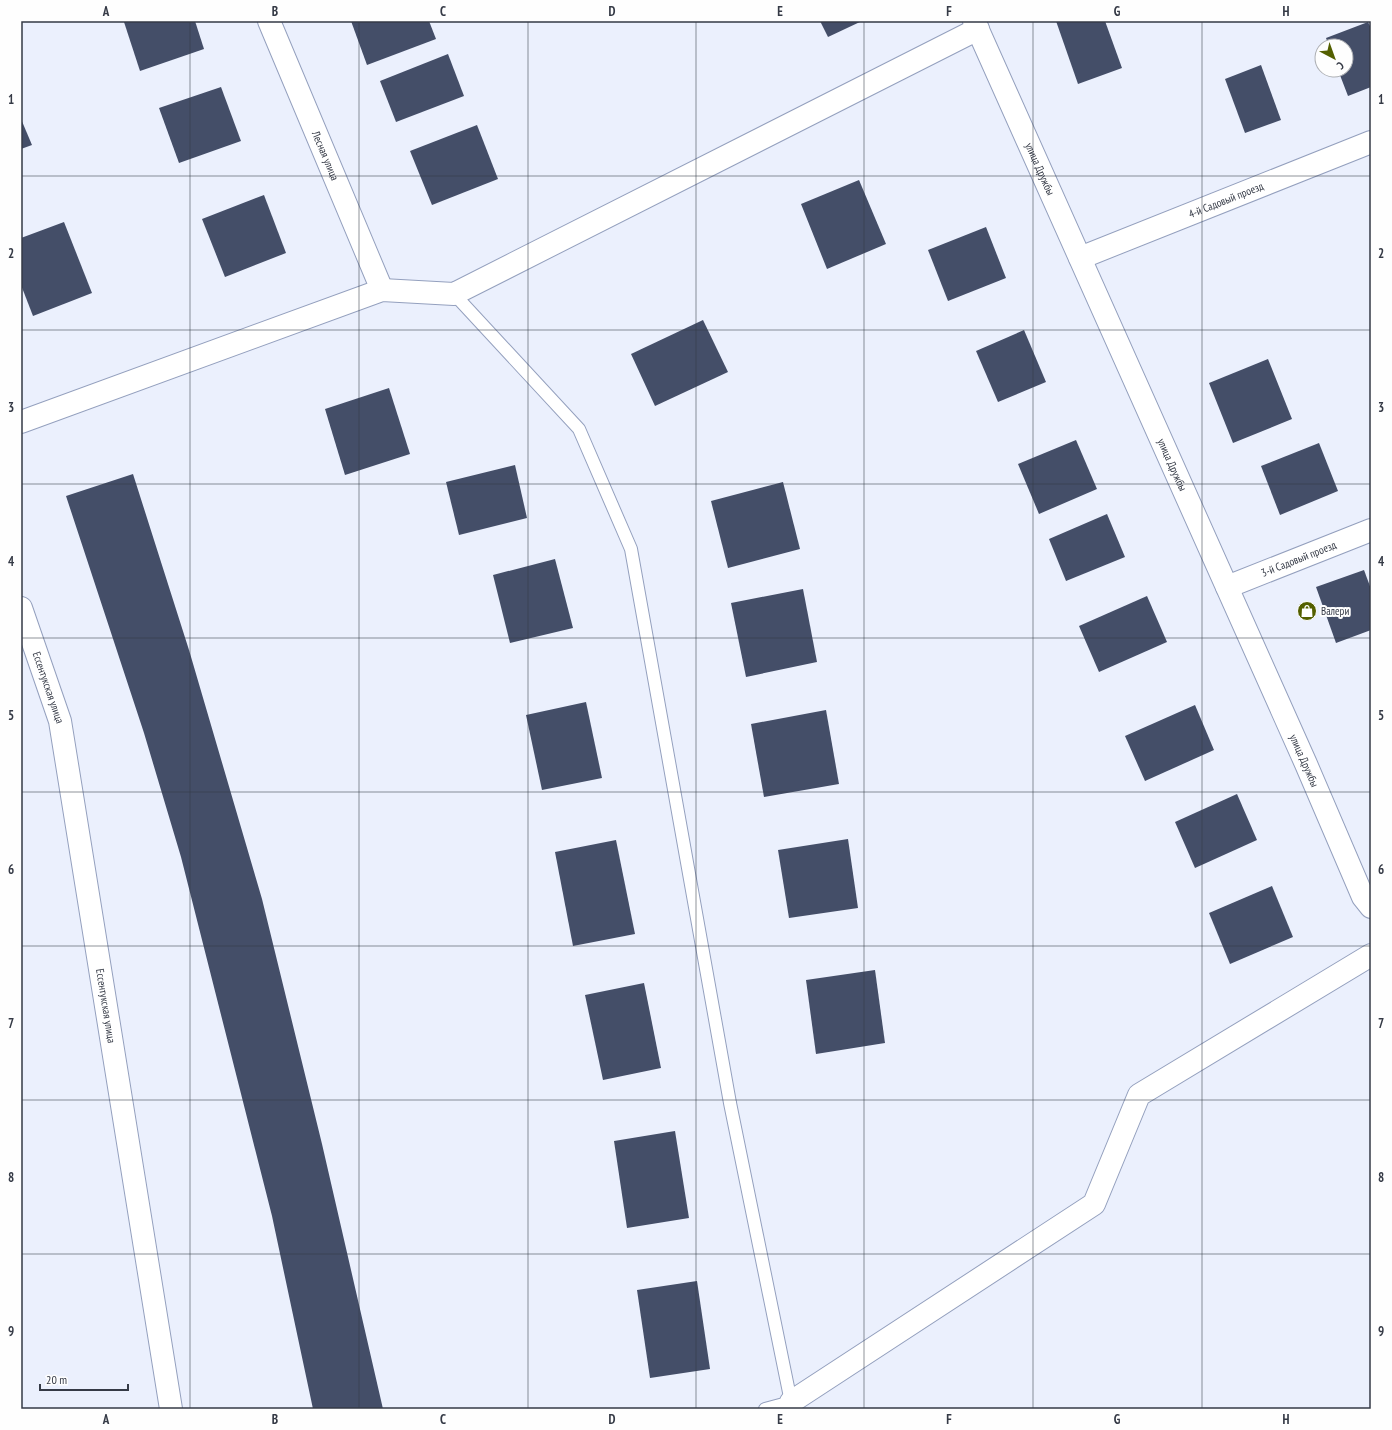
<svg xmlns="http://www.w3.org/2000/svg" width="1392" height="1430" font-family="'PT Sans Narrow',sans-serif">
	<rect width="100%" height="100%" fill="#ebf0fd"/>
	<!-- building -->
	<g fill="#444e68">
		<path d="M127,21H195L204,49L140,71L124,22Z"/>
		<path d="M351,21H429L436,39L367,65Z"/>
		<path d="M820,21H862L828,37Z"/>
		<path d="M1056,21H1105L1122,68L1078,84Z"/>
		<path d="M1368,22L1371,28V87L1348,96L1338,70H1346V46H1329L1326,38Z"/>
		<path d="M448,54L464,96L396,122L380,81Z"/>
		<path d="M1261,65L1281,120L1245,133L1225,79Z"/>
		<path d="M221,87L241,141L179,163L159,108Z"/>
		<path d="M21,119L32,145L21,149Z"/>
		<path d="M477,125L498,179L432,205L410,151Z"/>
		<path d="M859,180L886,244L827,269L801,204Z"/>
		<path d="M264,195L286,253L225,277L202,219Z"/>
		<path d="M64,222L92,293L33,316L21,285V238Z"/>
		<path d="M986,227L1006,278L948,301L928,250Z"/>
		<path d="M703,320L728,372L655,406L631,354Z"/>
		<path d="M1024,330L1046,382L998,402L976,351Z"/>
		<path d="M1268,359L1292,419L1233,443L1209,383Z"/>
		<path d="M389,388L410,454L345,475L325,409Z"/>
		<path d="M1076,440L1097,489L1039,514L1018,464Z"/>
		<path d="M1319,443L1338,491L1280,515L1261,466Z"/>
		<path d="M515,465L527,518L459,535L446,482Z"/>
		<path d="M133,474L189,650L262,899L322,1144L383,1409H313L272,1216L181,857L144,733L66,496Z"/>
		<path d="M783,482L800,549L728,568L711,501Z"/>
		<path d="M1107,514L1125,557L1066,581L1049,539Z"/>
		<path d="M555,559L573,628L510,643L493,575Z"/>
		<path d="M1364,570L1371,589V630L1336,643L1316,587Z"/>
		<path d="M803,589L817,662L746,677L731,603Z"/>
		<path d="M1147,596L1167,642L1099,672L1079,626Z"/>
		<path d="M586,702L602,778L542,790L526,715Z"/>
		<path d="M1195,705L1214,750L1145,781L1125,736Z"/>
		<path d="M826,710L839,784L764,797L751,724Z"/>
		<path d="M1237,794L1257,840L1195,868L1175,822Z"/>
		<path d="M848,839L858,908L789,918L778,850Z"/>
		<path d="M616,840L635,934L573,946L555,852Z"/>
		<path d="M1272,886L1293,937L1230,964L1209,913Z"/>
		<path d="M875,970L885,1043L816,1054L806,980Z"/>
		<path d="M644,983L661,1068L603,1080L585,995Z"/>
		<path d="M675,1131L689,1218L627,1228L614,1141Z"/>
		<path d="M697,1281L710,1369L650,1378L637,1290Z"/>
	</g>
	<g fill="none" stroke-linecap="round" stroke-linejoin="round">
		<!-- lane casing -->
		<g stroke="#94a0be" stroke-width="14">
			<path id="lane" d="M454,294L579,429L631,549L730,1103L791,1402L765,1409"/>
		</g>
		<!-- street casing -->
		<g stroke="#94a0be" stroke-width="24">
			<g id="street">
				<path id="s1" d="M269,21L382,290"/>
				<path id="s2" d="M974,21L1306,764L1363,897L1371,907"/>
				<path id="s3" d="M1080,258L1371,142"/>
				<path d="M21,422L382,290L454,294L978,29"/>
				<path id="s4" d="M1227,587L1371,530"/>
				<path id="s5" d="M21,608L60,721L171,1409"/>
				<path d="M791,1402L1094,1204L1139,1095L1371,955"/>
			</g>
		</g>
		<!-- lane -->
		<use href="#lane" stroke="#fff" stroke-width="12"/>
		<!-- street -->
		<use href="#street" stroke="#fff" stroke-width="22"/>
	</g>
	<!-- grid -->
	<path fill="none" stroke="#353a46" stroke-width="1" stroke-opacity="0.55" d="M190,21V1409M359,21V1409M528,21V1409M696,21V1409M864,21V1409M1033,21V1409M1202,21V1409M21,176H1371M21,330H1371M21,484H1371M21,638H1371M21,792H1371M21,946H1371M21,1100H1371M21,1254H1371"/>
	<!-- icons -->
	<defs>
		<g id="shop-disc" transform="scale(1)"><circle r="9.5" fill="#535f00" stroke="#fefefe"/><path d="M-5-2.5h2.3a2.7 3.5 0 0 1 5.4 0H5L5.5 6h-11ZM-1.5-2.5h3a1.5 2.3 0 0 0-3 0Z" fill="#fff"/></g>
	</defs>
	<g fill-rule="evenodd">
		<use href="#shop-disc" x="1307" y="611"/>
	</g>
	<g text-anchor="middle" stroke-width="4" stroke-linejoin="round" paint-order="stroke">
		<!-- street labels -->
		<g font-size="11" fill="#353a46" stroke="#fefefe">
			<text dy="4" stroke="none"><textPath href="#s1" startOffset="146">Лесная улица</textPath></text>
			<text dy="4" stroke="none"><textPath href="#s2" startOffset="162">улица Дружбы</textPath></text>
			<text dy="4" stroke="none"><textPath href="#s3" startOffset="157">4-й Садовый проезд</textPath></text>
			<text dy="4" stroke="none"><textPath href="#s2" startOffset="486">улица Дружбы</textPath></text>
			<text dy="4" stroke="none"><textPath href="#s4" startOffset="77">3-й Садовый проезд</textPath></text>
			<text dy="4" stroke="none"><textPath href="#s5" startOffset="84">Ессентукская улица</textPath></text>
			<text dy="4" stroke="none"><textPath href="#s2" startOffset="810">улица Дружбы</textPath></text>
			<text dy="4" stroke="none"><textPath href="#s5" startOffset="408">Ессентукская улица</textPath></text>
		</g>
		<!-- poi labels -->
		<g font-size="11" fill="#353a46" stroke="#fefefe" text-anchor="start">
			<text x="1321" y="615">Валери</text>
		</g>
	</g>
	<!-- border -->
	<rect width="1392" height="1430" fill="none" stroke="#fefefe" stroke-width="44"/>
	<!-- north arrow -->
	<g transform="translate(1334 58) rotate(139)"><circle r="19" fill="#fefefe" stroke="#aeb0b4"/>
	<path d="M0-3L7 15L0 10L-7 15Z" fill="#535f00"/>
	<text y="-6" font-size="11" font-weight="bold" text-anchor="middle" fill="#353a46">С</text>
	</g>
	<!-- scale -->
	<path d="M40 1384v6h88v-6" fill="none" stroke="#353a46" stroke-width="2"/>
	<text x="46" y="1384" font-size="12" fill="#353a46" stroke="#fefefe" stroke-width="3" paint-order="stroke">20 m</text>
	<rect x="22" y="22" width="1348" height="1386" fill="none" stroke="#353a46" stroke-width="1.5"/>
	<g font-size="13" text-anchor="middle" font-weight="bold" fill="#353a46">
		<text x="106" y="16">A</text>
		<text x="275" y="16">B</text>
		<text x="443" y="16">C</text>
		<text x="612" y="16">D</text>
		<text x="780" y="16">E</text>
		<text x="949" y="16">F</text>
		<text x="1117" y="16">G</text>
		<text x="1286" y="16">H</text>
		<text x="11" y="104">1</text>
		<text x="1381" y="104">1</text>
		<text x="11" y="258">2</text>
		<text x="1381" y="258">2</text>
		<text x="11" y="412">3</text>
		<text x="1381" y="412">3</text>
		<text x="11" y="566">4</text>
		<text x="1381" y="566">4</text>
		<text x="11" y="720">5</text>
		<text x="1381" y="720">5</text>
		<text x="11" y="874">6</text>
		<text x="1381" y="874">6</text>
		<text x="11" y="1028">7</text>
		<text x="1381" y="1028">7</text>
		<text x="11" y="1182">8</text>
		<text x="1381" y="1182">8</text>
		<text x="11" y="1336">9</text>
		<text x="1381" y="1336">9</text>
		<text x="106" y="1424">A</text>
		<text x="275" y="1424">B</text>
		<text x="443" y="1424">C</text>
		<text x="612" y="1424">D</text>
		<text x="780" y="1424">E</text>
		<text x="949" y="1424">F</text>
		<text x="1117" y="1424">G</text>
		<text x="1286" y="1424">H</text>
	</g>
</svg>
